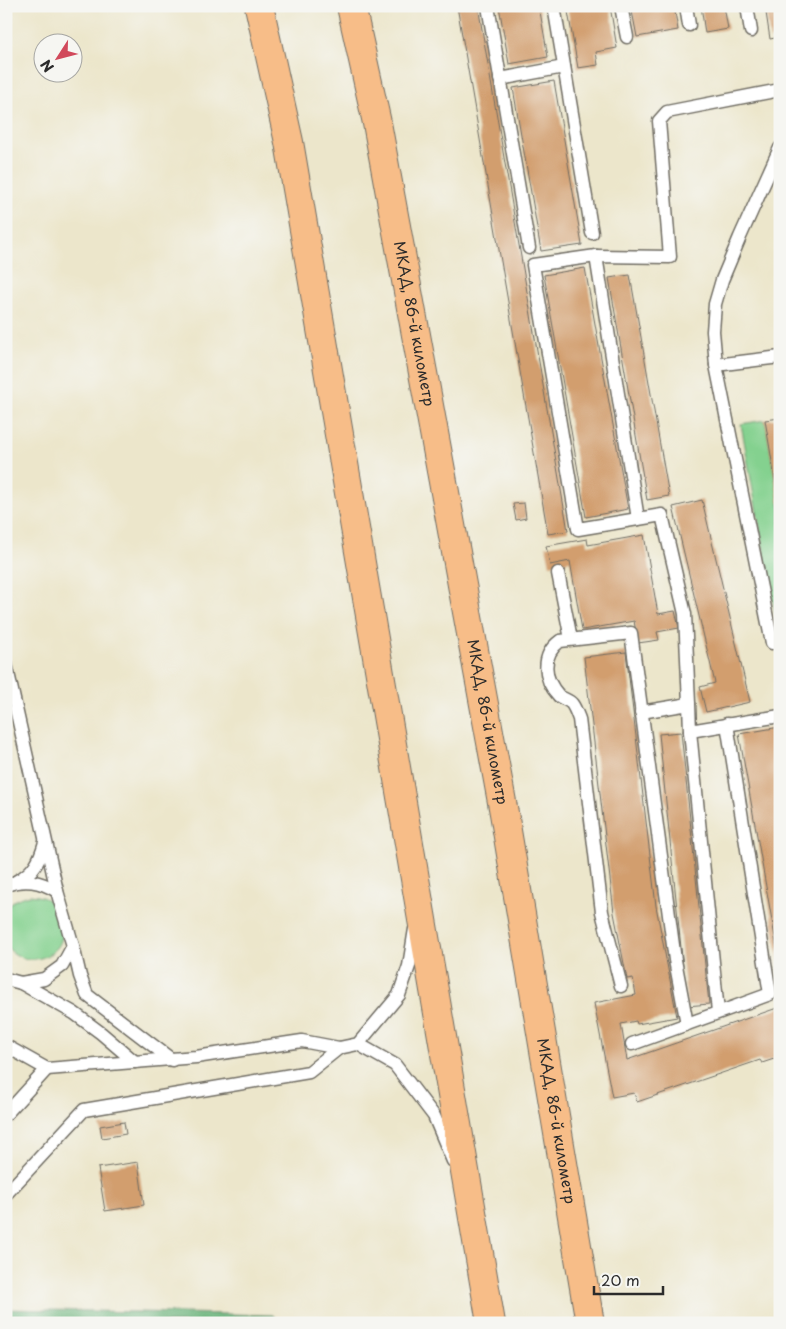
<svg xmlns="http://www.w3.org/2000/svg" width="786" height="1329" font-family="'Playpen Sans',sans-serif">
	<rect width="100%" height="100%" fill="#f6f6f2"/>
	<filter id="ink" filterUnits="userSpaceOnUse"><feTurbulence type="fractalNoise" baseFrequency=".02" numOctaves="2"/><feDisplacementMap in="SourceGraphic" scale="10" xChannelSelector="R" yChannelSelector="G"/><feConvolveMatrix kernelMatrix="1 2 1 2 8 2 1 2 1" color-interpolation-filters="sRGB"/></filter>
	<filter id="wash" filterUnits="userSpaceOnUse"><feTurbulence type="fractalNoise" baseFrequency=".0096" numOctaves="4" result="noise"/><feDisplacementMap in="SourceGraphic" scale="20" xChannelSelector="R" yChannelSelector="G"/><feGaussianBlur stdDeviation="1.12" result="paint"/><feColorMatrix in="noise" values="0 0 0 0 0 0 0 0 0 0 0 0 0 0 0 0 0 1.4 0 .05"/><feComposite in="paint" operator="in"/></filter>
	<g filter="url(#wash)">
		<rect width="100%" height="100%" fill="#ece6cb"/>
		<!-- green -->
		<g fill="#84d18f" stroke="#587e5d">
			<path d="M765,420L780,509V641L741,424Z"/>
			<path d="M30,895C38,896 46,897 52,903C65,913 67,935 57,948C46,960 28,963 15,954C12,952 8,949 6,946C5,942 6,935 6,931C6,907 5,901 30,895Z"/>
		</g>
		<!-- forest -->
		<path fill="#6bb37a" stroke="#4b6f52" d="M6,1309L273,1315L279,1323H6Z"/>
		<g id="blocks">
			<!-- building -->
			<g fill="#d29e6e">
				<path d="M457,6H478L568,531L548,534Z"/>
				<path d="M499,6H539L548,57L509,64Z"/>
				<path d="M567,6H610L617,48L596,52L598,65L578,68Z"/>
				<path d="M631,6H674L678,30L637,37Z"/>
				<path d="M701,6H724L728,29L705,33Z"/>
				<path d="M765,6H780V37L770,39Z"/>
				<path d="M554,81L582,245L541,251L513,88Z"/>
				<path d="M585,268L628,509L586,517L544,275Z"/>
				<path d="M630,275L669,496L647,500L609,278Z"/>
				<path d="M780,418V503H779L765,420Z"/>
				<path d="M702,500L750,702L706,712L700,687L715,683L673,507Z"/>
				<path d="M524,503L526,518L516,520L513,504Z"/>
				<path d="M644,535L658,614L675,611L679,628L657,632L659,640L638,643L634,621L582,630L570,561L550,565L546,546L587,539L588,545Z"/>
				<path d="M626,652L656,906L677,1017L637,1024L636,1021L621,1024L627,1060L780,1007V1057L762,1063L760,1060L637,1102L634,1093L612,1097L594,1003L636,995L633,978L627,979L614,913L584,657Z"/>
				<path d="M780,727V960H779L739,734Z"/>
				<path d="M681,732L709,1004L687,1006L659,734Z"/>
				<path d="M124,1122L126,1134L102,1138L100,1126Z"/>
				<path d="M138,1162L144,1205L105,1211L98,1168Z"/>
			</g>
		</g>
	</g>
	<g filter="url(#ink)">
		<use href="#blocks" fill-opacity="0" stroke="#6f6c63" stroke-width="1"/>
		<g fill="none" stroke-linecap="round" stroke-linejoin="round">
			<!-- lane casing -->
			<g stroke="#6f6c63" stroke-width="15">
				<g id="lane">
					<path d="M488,6L529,248"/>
					<path d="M554,6L592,233"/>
					<path d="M621,6L627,37"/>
					<path d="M686,6L689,25"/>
					<path d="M747,6L751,31"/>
					<path d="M500,79L564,67"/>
					<path d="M596,256L638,519"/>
					<path d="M716,365L780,357"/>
					<path d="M558,573L571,639"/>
					<path d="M772,643L716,365L713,331L715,304L722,280L740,237L780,148"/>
					<path d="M6,664L57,891L73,946L80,976L87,995L172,1060"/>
					<path d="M689,704L685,614L662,515L578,529L533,265L596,256L670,257L659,121L667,112L780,90"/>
					<path d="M641,712L689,704L690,731L780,716"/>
					<path d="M690,731L718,1012"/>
					<path d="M17,881C34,872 40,860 45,842"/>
					<path d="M6,885C25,878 40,881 57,891"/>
					<path d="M6,979L21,983L44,979L62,966L73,946"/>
					<path d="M21,983L74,1013L101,1033L135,1062"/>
					<path d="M621,986L602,912L579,719C577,714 575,708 572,704C569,700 563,699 559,696C543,679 541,655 560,641L631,633L675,960L687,1024"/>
					<path d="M358,1044L395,1065L434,1116L453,1161"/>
					<path d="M632,1044L770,994L727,724"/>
					<path d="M6,1046L47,1069L196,1057L302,1041L339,1048L358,1044L399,995L409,966L415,929"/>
					<path d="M6,1114L47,1069"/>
					<path d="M6,1194L84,1110L309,1072L339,1048"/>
				</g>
			</g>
			<!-- highway casing -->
			<g stroke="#6f6c63" stroke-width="30">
				<g id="highway">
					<path d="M259,6L289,142L491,1323"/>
					<path id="s1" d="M351,6L377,123L504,813L590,1323"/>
				</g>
			</g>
			<!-- lane -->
			<use href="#lane" stroke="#fff" stroke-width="12"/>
			<!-- highway -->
			<use href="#highway" stroke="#f7bd88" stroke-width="28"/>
		</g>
	</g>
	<g text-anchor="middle" stroke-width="4.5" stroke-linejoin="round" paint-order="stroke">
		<!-- street labels -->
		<g font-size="15" fill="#2b2b2b" stroke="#f6f6f2">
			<text dy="5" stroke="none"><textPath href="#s1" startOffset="324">МКАД, 86-й километр</textPath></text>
			<text dy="5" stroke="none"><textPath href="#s1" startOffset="729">МКАД, 86-й километр</textPath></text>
			<text dy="5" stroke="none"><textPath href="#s1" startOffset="1134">МКАД, 86-й километр</textPath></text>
		</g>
	</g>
	<!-- margin -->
	<rect width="786" height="1329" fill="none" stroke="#f6f6f2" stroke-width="25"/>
	<!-- north arrow -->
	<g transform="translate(58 58) rotate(234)"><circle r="24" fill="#f6f6f2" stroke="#a5a5a2"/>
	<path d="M0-4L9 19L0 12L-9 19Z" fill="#d1495b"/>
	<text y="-8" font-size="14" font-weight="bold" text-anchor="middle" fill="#2b2b2b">N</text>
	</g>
	<!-- scale -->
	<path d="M594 1286v8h69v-8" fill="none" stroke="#2b2b2b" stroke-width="2.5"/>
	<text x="601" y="1286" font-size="15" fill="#2b2b2b" stroke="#f6f6f2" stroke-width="4" paint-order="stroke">20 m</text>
</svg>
